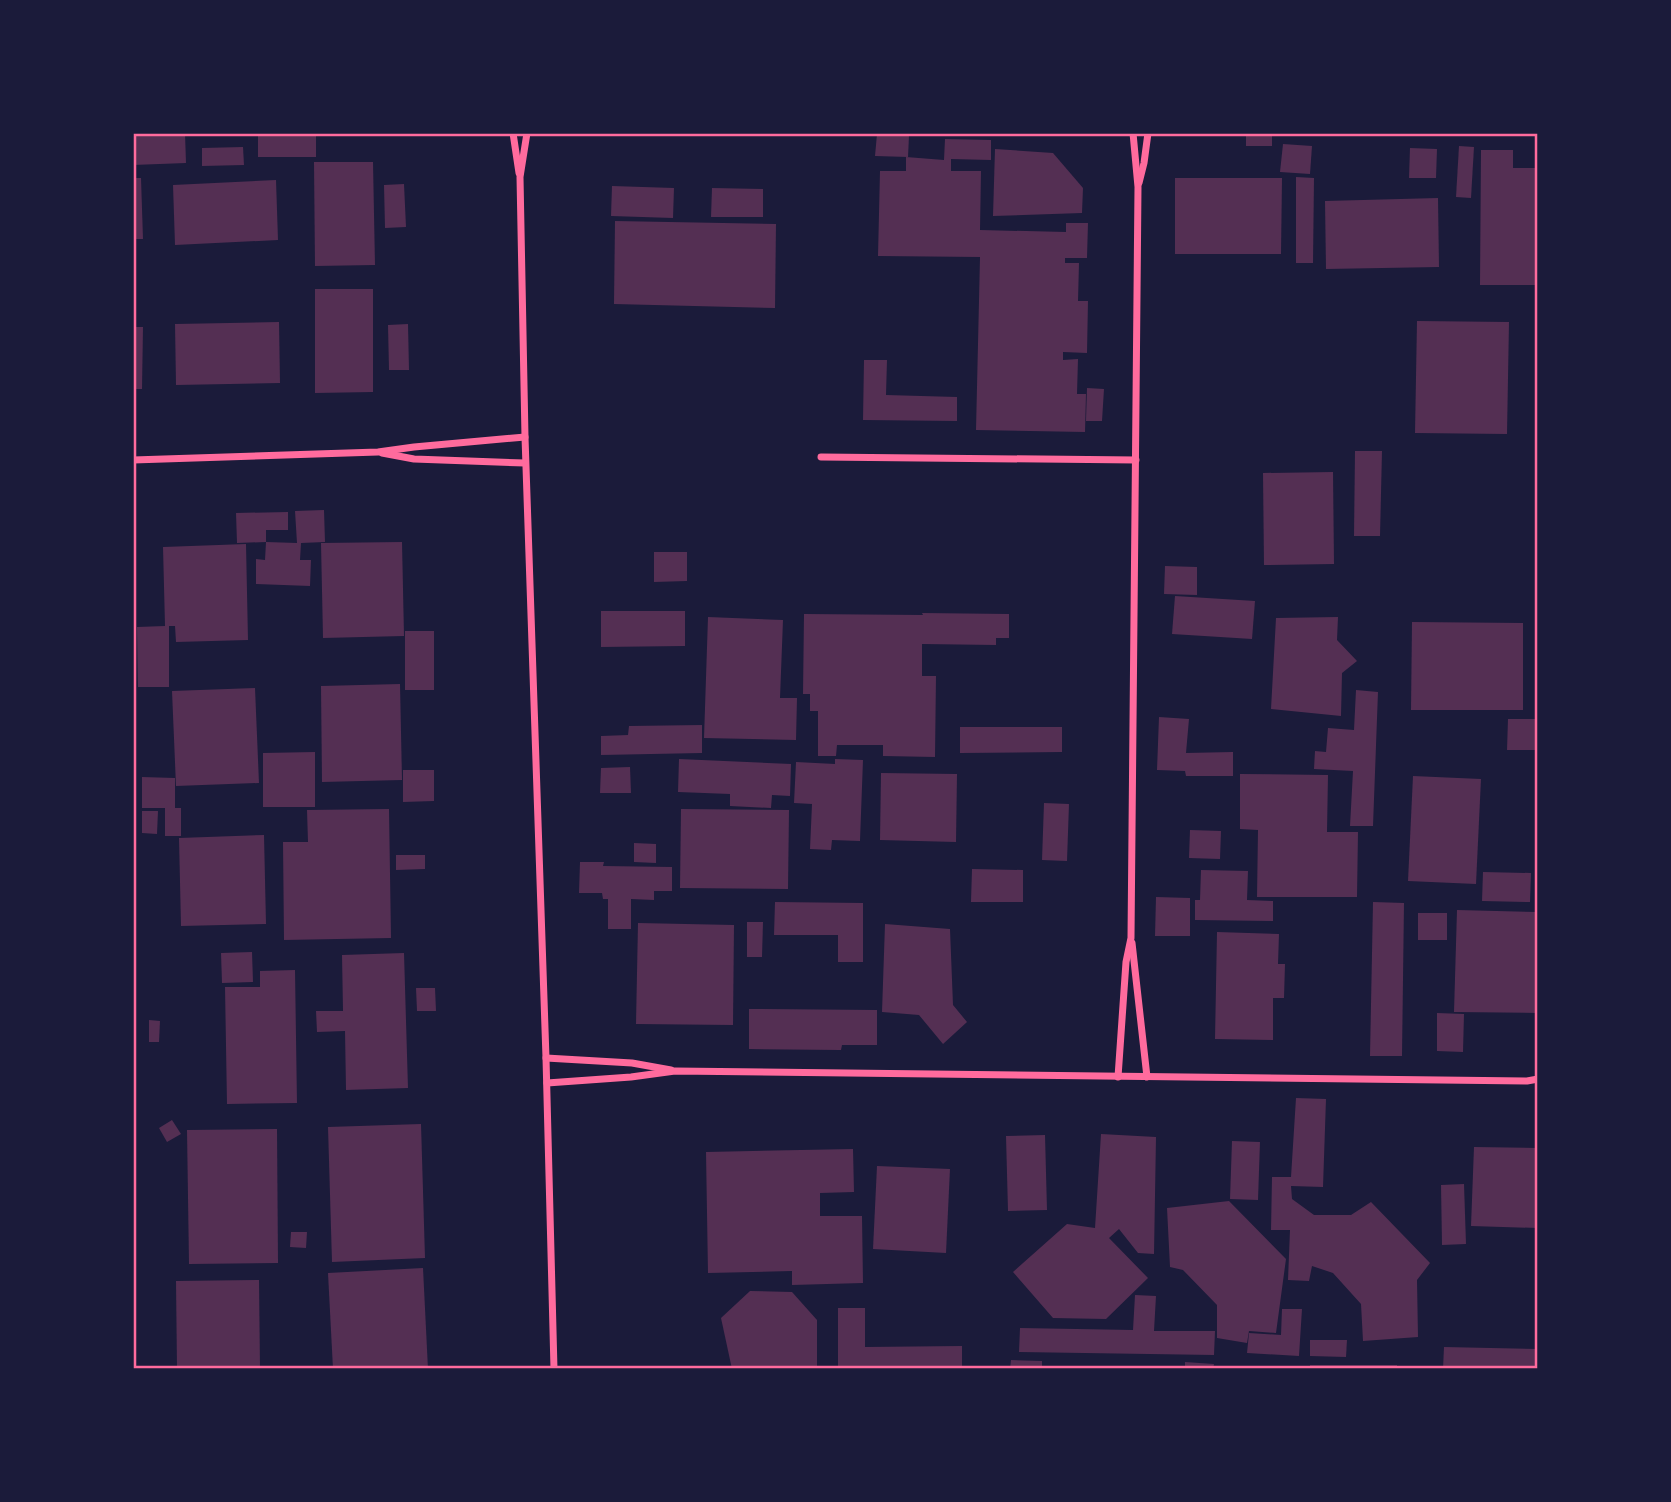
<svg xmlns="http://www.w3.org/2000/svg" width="1671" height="1502" font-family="Barlow,sans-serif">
	<rect width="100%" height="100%" fill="#1b1b3a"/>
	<!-- building -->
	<g fill="#542f53">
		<path d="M185,133L186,163L133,165V135Z"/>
		<rect x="258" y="133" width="58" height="24"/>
		<rect x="1246" y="133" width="26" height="13"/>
		<path d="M877,134L909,136L908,157L875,156Z"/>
		<path d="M945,139L991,140V160L951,159V171H981L980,230L1066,232V223H1088L1087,258H1065V263H1079L1078,301H1088L1087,353L1063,352V360L1078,359L1077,394H1086L1085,432L976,430L980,257L878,256L880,171H906V157L944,160Z"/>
		<path d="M1283,144L1312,146L1310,174L1280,172Z"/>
		<path d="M1459,146L1474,147L1471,198L1456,197Z"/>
		<path d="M243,147L244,165L202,166V148Z"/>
		<path d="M1410,148L1437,149L1436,178H1409Z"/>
		<path d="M995,149L1053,153L1083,188L1082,213L993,216Z"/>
		<path d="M1481,150H1513V168H1538V285H1480Z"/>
		<path d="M314,162H373L375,265L315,266Z"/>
		<path d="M1296,177L1314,178L1313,263H1296Z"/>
		<path d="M133,178H141L143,239H133Z"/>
		<path d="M1175,178H1282L1281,254H1175Z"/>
		<path d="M276,180L278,240L175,245L173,185Z"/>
		<path d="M404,184L406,227L385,228L384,185Z"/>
		<path d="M612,186L674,188L673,218L611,216Z"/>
		<path d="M712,188L763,189V217H711Z"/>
		<path d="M1438,198L1439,267L1326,269L1325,201Z"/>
		<path d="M615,221L776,224L775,308L614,304Z"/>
		<path d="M315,289H373V392L315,393Z"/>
		<path d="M1417,321L1509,322L1507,434L1415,433Z"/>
		<path d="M279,322L280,383L176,385L175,324Z"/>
		<path d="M408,324L409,370H389L388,325Z"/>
		<path d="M133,327H143L142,389H133Z"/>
		<path d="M864,360H887L886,395L957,397V421L863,420Z"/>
		<path d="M1087,388L1104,389L1102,421H1086Z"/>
		<path d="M1355,451H1382L1380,536H1354Z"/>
		<path d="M1333,472L1334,564L1264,565L1263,473Z"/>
		<path d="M324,510L325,542L301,543L300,560H311L310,586L256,584V559L265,560L266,542L297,543L295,511Z"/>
		<path d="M288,512V530H266V542L237,543L236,513Z"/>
		<path d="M402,542L404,636L323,638L321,543Z"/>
		<path d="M246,544L248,640L176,642L175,626H169V687H138L137,627L165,626L163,547Z"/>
		<path d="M654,552H687V581L654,582Z"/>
		<path d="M1165,566L1197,567V595L1164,594Z"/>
		<path d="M1175,596L1255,601L1252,639L1172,634Z"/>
		<path d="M601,611H685V646L601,647Z"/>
		<path d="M922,613L1009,614V638H996V645L922,644V676H936L935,757L883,756V745H837L836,756H818V711H810V694H803L804,614L923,615Z"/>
		<path d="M708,617L783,620L780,698H797L796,740L704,738Z"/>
		<path d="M1338,617L1337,640L1357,661L1342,673L1341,716L1271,709L1276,618Z"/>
		<path d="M1412,622L1523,623V710H1411Z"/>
		<rect x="405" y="631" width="29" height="59"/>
		<path d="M400,684L402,780L322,782L321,686Z"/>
		<path d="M255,688L259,783L176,786L172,691Z"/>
		<path d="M1356,690L1378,692L1373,826H1350L1353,771L1314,769L1315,751L1326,752L1328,728L1354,730Z"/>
		<path d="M1159,717L1189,719L1186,753L1233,752V776H1186L1185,771L1157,770Z"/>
		<path d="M1508,719H1538V750H1507Z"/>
		<path d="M702,725V753L601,755V736L628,735L629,726Z"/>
		<path d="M960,727H1062V752L960,753Z"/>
		<path d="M315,752V807H263V753Z"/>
		<path d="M679,759L791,764L790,796L772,795L771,808L730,806V794L678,792Z"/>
		<path d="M835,759L863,760L860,841L832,840L831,850L810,849L812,804L794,803L796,762L835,764Z"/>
		<path d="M630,767L631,793H600L601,768Z"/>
		<path d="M403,770H434V801L403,802Z"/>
		<path d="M881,773L957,774L956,842L880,840Z"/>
		<path d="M1240,774L1328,775L1327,832H1358L1357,897H1257L1258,830L1240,829Z"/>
		<path d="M1413,776L1481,779L1476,884L1408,881Z"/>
		<path d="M142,777L175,778V808H181V836H165V808H142Z"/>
		<path d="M1044,803L1069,804L1067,861L1042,860Z"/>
		<path d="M389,809L391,938L284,940L283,842H308L307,810Z"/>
		<path d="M681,809L789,810L788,889L680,888Z"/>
		<path d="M142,811H158L157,834L142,833Z"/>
		<path d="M1190,830L1221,831L1220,859L1189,858Z"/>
		<path d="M264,835L266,924L181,926L179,838Z"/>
		<path d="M634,843L656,844V863L634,862Z"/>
		<path d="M396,855H425V869L396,870Z"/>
		<path d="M580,862H604L603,866L672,867V891H654V900L631,899V929H608V899H603L602,893H579Z"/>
		<path d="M972,869L1023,870V902H971Z"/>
		<path d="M1201,870L1248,871L1247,900L1273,901V921L1195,920V900H1200Z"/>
		<path d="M1483,872L1531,873L1530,902L1482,901Z"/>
		<path d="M1156,897L1190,898V936H1155Z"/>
		<path d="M775,902L863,903V962H838V935H774Z"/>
		<path d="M1373,902L1404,903L1402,1056H1370Z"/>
		<path d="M1457,910L1538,912V1013L1454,1012Z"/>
		<rect x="1418" y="913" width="29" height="27"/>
		<path d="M747,922H763L762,957H747Z"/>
		<path d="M638,923L734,925L733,1025L636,1024Z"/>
		<path d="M885,924L950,929L953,1005L967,1022L943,1044L919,1015L882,1012Z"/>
		<path d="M1217,932L1279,934L1278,964H1285L1284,998H1273V1040L1215,1039Z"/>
		<path d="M252,952L253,982L222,983L221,953Z"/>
		<path d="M404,953L408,1088L346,1090L345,1031L317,1032L316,1011H343L342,955Z"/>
		<path d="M295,970L297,1103L227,1104L225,987H260V971Z"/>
		<path d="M416,988H435L436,1011H417Z"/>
		<path d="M749,1009L877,1010V1045H842L841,1050L749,1049Z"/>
		<path d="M1437,1013L1464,1014L1463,1052L1437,1051Z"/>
		<path d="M149,1020L160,1021L159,1042H149Z"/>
		<path d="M1296,1098L1326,1099L1323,1187L1291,1186L1292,1199L1314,1215H1351L1371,1202L1430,1263L1417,1280L1418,1337L1363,1341L1361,1304L1333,1273L1312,1266L1309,1281L1288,1280L1290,1230H1271L1272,1177H1291Z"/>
		<path d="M172,1120L181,1134L167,1142L159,1128Z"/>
		<path d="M421,1124L425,1258L332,1262L328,1127Z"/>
		<path d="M277,1129L278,1263L189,1264L187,1130Z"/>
		<path d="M1101,1134L1156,1137L1154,1254L1138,1253L1119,1229L1109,1238L1148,1278L1106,1319L1053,1318L1013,1272L1067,1224L1095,1228Z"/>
		<path d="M1045,1135L1047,1210L1008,1211L1006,1136Z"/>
		<path d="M1232,1141L1260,1142L1258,1200L1230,1199Z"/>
		<path d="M1474,1147L1538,1148V1228L1471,1226Z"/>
		<path d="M853,1149L854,1192L820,1193V1216H862L863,1283L792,1285V1271L708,1273L706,1152Z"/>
		<path d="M877,1166L950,1169L946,1253L873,1249Z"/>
		<path d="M1464,1184L1466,1244L1442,1245L1441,1185Z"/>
		<path d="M1229,1201L1286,1259L1276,1333L1249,1331L1247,1343L1217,1338V1305L1183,1270L1170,1267L1167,1208Z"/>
		<path d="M291,1232H307L306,1248L290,1247Z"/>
		<path d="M423,1268L428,1369H333L328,1273Z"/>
		<path d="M259,1280L260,1369H177L176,1281Z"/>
		<path d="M750,1291L792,1292L817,1320V1369H732L721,1318Z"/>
		<path d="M1135,1295L1156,1296L1154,1331H1215L1214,1355L1019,1352L1020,1328L1133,1330Z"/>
		<path d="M838,1308H865V1347L962,1346V1369H838Z"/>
		<path d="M1282,1309H1302L1299,1356L1247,1353L1249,1333L1281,1335Z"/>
		<path d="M1310,1340H1347L1346,1357L1310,1356Z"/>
		<path d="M1444,1347L1538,1349V1369H1443Z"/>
		<path d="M1011,1360L1042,1361V1369H1010Z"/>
		<path d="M1185,1362L1214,1364L1213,1369H1185Z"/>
		<rect x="1310" y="1365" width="87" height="4"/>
	</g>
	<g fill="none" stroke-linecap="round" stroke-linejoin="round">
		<!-- minor -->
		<g stroke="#ff6b9d" stroke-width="7">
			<path d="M513,133L519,173"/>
			<path d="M527,133L520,177L525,437L546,1058L554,1369"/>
			<path d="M1139,183L1144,163L1148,133"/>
			<path d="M382,453L414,459L525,463"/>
			<path d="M821,457L1136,460"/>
			<path d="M133,460L378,452L414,447L525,437"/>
			<path d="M1132,943L1147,1077"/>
			<path d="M546,1058L632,1063L671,1070"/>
			<path d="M1118,1077L1126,962L1131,938L1138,187L1133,133"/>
			<path d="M547,1083L631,1077L675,1071L1527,1081L1538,1079"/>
		</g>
	</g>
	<!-- border -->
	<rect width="1671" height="1502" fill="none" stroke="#1b1b3a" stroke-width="270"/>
	<rect x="135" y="135" width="1401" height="1232" fill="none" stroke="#ff6b9d" stroke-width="2.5"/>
</svg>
